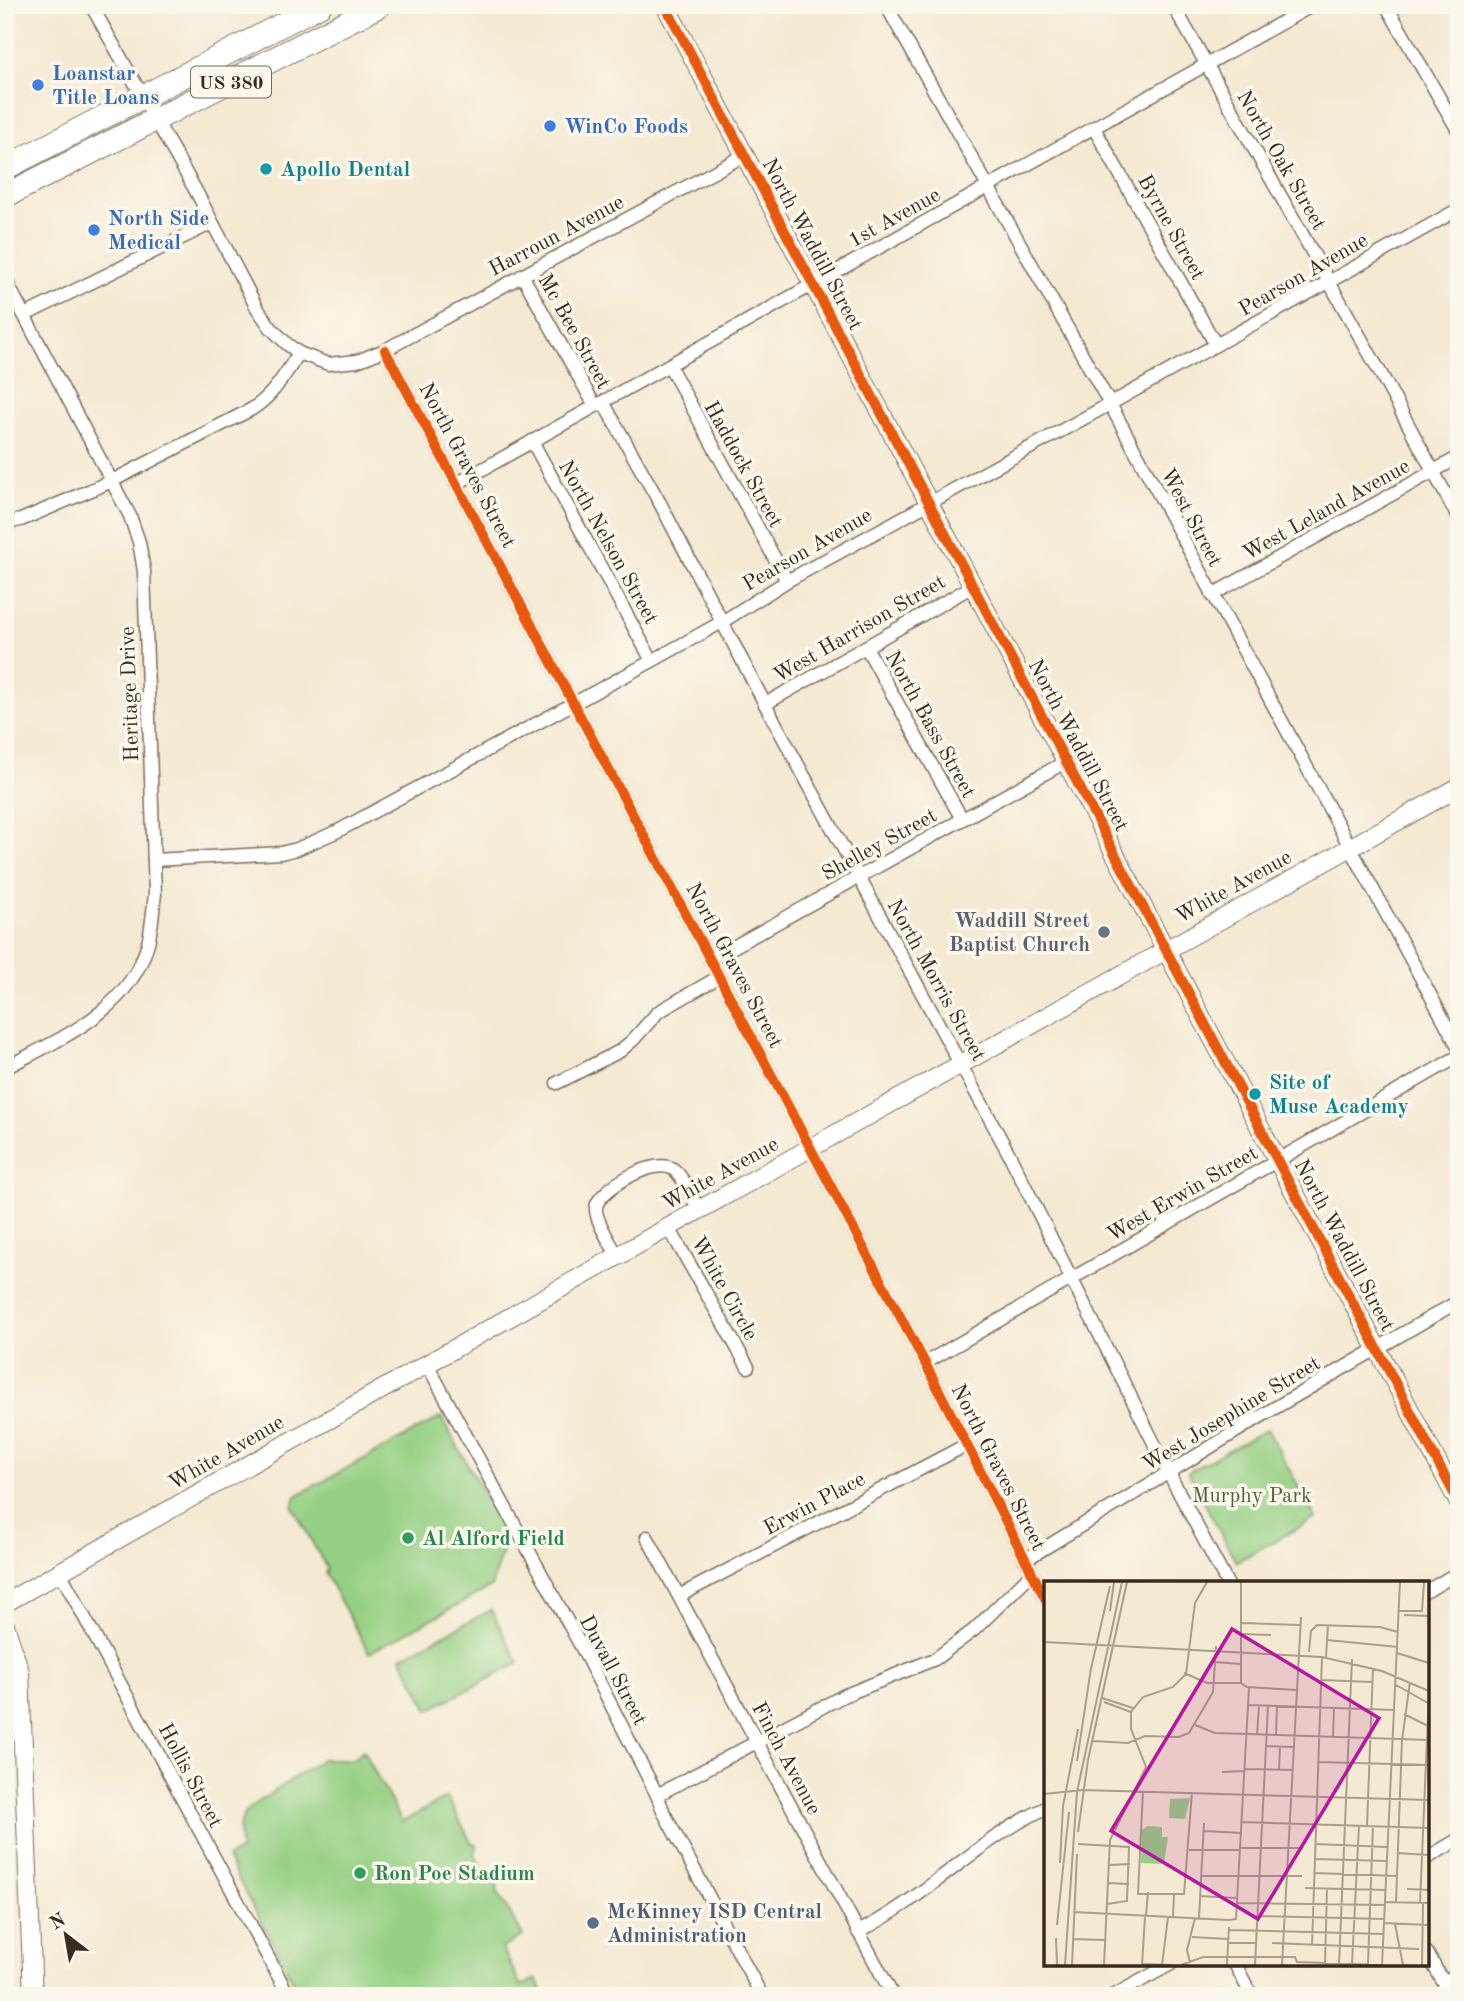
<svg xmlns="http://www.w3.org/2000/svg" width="1464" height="2001" font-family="'Old Standard TT',serif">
	<rect width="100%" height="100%" fill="#fbf7ec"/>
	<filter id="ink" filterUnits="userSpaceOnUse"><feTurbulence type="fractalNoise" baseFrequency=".0143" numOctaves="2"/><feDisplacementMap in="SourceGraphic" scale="14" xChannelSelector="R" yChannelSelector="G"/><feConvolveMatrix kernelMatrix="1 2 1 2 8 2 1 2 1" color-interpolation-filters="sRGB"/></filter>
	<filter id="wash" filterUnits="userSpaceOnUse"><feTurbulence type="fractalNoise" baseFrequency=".00686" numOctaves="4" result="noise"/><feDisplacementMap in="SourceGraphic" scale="28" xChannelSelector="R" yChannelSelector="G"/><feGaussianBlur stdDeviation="1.57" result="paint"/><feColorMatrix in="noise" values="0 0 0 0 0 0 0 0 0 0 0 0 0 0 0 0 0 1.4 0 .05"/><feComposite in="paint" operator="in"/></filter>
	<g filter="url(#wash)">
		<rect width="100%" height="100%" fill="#f4e9d1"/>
		<!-- green -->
		<g fill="#96d084" stroke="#687d51" stroke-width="2">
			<path d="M441,1417L507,1535L491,1587L369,1653L325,1573L327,1569L293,1507L296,1496Z"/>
			<path d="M1267,1429L1316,1518L1236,1562L1188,1472Z"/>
			<path d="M491,1610L519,1663L429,1710L401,1657Z"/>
			<path d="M363,1750L402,1822L447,1797L471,1842L477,1845L475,1855L486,1875L498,1879L497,1891L523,1936L502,1948L521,1986L536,1979L545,1996H301L227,1858L241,1850C238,1832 237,1820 251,1807L322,1759H353Z"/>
		</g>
	</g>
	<g filter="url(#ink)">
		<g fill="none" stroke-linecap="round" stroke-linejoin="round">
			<!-- street casing -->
			<g stroke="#7c6d5d" stroke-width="15">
				<g id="street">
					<path d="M91,5L197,193L257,308L271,328L287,344L299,353L328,364L357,361L385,350L745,155"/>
					<path d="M886,5L1110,404L1459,1048"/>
					<path d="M1173,5L1381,374L1459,519"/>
					<path d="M1386,5L1459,132"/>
					<path d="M1094,128L1216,345"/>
					<path d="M522,275L595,406"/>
					<path d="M5,279L130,516L139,542L144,571L155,894C153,910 152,927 148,943C130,1011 61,1038 5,1068"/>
					<path d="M25,315L212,223"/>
					<path d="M385,350L925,1363L1046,1600"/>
					<path d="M669,365L787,581"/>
					<path d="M603,402L661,505L765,704L1009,1154L1175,1485L1227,1583"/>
					<path d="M532,441L652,661"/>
					<path d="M456,484L1313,5"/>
					<path d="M5,523L21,520L112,481L252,409C274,395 285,374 299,353"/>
					<path d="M1212,595L1459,457"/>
					<path d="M866,647L962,819"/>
					<path d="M765,704L973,586"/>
					<path d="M154,860L281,853L297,849L338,831L652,661L722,622L787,581L1110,404L1459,209"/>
					<path d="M710,960L1067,761"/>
					<path d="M557,1083L620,1051L633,1040L658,1012L719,977"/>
					<path d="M669,1228L748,1367"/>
					<path d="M618,1257C612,1245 594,1219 596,1207C600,1188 655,1157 673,1169C684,1177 692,1198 699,1210"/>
					<path d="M925,1363L1459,1056"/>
					<path d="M427,1364L584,1652L657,1795L664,1813L762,1996"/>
					<path d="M647,1537L893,1996"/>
					<path d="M1025,1560L1273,1409L1459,1301"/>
					<path d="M60,1572L289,1996"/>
					<path d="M1427,1591L1459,1572"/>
					<path d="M679,1596L966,1445"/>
					<path d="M657,1795L843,1696L935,1659L974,1630L1032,1573"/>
					<path d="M1427,1858L1459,1839"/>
					<path d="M858,1932C926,1898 977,1840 1046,1808"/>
					<path d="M1427,1953L1451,1996"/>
					<path d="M1235,1964L1252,1996"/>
					<path d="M1444,1983L1459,1974"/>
					<path d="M1113,1996L1171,1964"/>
				</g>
			</g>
			<!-- secondary casing -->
			<g stroke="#7c6d5d" stroke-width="20">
				<g id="secondary">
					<path d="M665,5L1459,1503"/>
					<path d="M5,1603L699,1210L1459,787"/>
					<path d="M5,1625L20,1672L33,1996"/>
				</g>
			</g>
			<!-- highway casing -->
			<g stroke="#7c6d5d" stroke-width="25">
				<g id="highway">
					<path d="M5,168L320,5"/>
					<path d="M5,196L380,5"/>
				</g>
			</g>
			<!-- street -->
			<use href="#street" stroke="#fff" stroke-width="12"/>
			<!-- secondary -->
			<use href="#secondary" stroke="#fff" stroke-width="18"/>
			<!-- highway -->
			<use href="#highway" stroke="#fff" stroke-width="23"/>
			<!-- cycleway casing -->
			<g stroke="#fbf7ec" stroke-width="15">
				<g id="cycleway">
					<path d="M665,5L1459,1503"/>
					<path d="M385,350L925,1363L1046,1600"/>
				</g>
			</g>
			<!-- cycleway -->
			<use href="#cycleway" stroke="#e8590c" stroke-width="10"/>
		</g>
	</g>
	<!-- markers -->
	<g fill="#3f7fe0" stroke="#fbf7ec" stroke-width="2.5">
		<circle cx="38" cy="85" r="7"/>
		<circle cx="550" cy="126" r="7"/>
		<circle cx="94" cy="230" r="7"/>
	</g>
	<g fill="#0f9aa8" stroke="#fbf7ec" stroke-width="2.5">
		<circle cx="266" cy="169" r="7"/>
		<circle cx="1255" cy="1094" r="7"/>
	</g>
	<circle fill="#6b7280" stroke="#fbf7ec" stroke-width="2.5" cx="1104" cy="932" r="7"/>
	<g fill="#2e9e5b" stroke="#fbf7ec" stroke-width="2.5">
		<circle cx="408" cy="1538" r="7"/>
		<circle cx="360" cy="1873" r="7"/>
	</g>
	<circle fill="#5c6f8a" stroke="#fbf7ec" stroke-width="2.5" cx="593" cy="1923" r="7"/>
	<g text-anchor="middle" stroke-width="7" stroke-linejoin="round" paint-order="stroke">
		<!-- shield labels -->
		<rect fill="#fbf7ec" stroke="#75685c" stroke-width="2" x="191" y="66.5" width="80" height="31" rx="5"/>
		<g font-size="19" font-weight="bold" fill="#3b2a1e">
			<text x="231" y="89">US 380</text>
		</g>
		<!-- shop labels -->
		<g font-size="21" font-weight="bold" fill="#366cbe" stroke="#fbf7ec" text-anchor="start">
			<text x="52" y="80">Loanstar<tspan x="52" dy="24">Title Loans</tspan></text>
			<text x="564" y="133">WinCo Foods</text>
			<text x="108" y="225">North Side<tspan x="108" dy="24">Medical</tspan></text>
		</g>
		<!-- street labels -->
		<g font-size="21" fill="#3b2a1e" stroke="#fbf7ec">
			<text transform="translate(1282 160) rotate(60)" y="7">North Oak Street</text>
			<text transform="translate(894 217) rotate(-29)" y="7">1st Avenue</text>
			<text transform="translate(1172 227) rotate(61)" y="7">Byrne Street</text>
			<text transform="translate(556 235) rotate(-28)" y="7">Harroun Avenue</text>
			<text transform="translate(813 244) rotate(62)" y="7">North Waddill Street</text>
			<text transform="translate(1303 274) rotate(-30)" y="7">Pearson Avenue</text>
			<text transform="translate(575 331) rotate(61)" y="7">Mc Bee Street</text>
			<text transform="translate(744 464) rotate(61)" y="7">Haddock Street</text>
			<text transform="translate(468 465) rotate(62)" y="7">North Graves Street</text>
			<text transform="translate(1326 509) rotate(-29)" y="7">West Leland Avenue</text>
			<text transform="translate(1192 517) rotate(62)" y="7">West Street</text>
			<text transform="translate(609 542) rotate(61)" y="7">North Nelson Street</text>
			<text transform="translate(807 549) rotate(-30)" y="7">Pearson Avenue</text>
			<text transform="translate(859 628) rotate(-30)" y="7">West Harrison Street</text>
			<text transform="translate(129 694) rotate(-92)" y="7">Heritage Drive</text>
			<text transform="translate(931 724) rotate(61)" y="7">North Bass Street</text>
			<text transform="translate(1079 745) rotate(62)" y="7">North Waddill Street</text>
			<text transform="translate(879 844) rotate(-29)" y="7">Shelley Street</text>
			<text transform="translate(1233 886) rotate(-29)" y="7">White Avenue</text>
			<text transform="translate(735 965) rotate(62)" y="7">North Graves Street</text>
			<text transform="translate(937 980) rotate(61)" y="7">North Morris Street</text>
			<text transform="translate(720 1173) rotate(-29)" y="7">White Avenue</text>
			<text transform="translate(1182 1193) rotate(-30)" y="7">West Erwin Street</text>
			<text transform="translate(1345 1245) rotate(62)" y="7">North Waddill Street</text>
			<text transform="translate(725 1288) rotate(61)" y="7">White Circle</text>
			<text transform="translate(1231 1413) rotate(-31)" y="7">West Josephine Street</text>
			<text transform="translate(226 1452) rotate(-30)" y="7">White Avenue</text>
			<text transform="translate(999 1467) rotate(63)" y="7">North Graves Street</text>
			<text transform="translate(814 1503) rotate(-28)" y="7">Erwin Place</text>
			<text transform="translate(614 1670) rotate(62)" y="7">Duvall Street</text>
			<text transform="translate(787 1758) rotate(62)" y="7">Finch Avenue</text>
			<text transform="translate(191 1775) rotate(62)" y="7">Hollis Street</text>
		</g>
		<!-- culture labels -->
		<g font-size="21" font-weight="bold" fill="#0d838f" stroke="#fbf7ec" text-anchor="start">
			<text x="280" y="176">Apollo Dental</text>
			<text x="1269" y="1089">Site of<tspan x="1269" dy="24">Muse Academy</tspan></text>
		</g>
		<!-- worship labels -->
		<g font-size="21" font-weight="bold" fill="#5b616d" stroke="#fbf7ec" text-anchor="end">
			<text x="1090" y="927">Waddill Street<tspan x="1090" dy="24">Baptist Church</tspan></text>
		</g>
		<!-- park labels -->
		<g font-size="21" fill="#565c3d" stroke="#fbf7ec">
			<text x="1252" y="1502">Murphy Park</text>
		</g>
		<!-- leisure labels -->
		<g font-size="21" font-weight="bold" fill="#27864d" stroke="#fbf7ec" text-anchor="start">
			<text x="422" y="1545">Al Alford Field</text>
			<text x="374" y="1880">Ron Poe Stadium</text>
		</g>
		<!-- service labels -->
		<g font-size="21" font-weight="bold" fill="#4e5e75" stroke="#fbf7ec" text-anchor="start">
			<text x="607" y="1918">McKinney ISD Central<tspan x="607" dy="24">Administration</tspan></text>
		</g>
	</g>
	<!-- overview -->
	<g transform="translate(1044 1581)">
		<rect width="385" height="385" fill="#f4e9d1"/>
		<path d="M146,217L141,238L125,237L126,218ZM104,245L118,246V256H124L120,283L97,282L98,249Z" fill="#96d084"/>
		<path fill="none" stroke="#aa9d89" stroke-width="2" d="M197,1V102L203,106L253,109M66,30L70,1M355,30H378L380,1M360,34L385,35M197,42L257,44M197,53L227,54M283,59L354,66M0,61L278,76L338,90L385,110M265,71L267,50L273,44L336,46L354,51M353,72L385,82M282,76L284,44M171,81L196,83M46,92L66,5M140,92L163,102H197M277,99L328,101M352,104L384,122M58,117L89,127M60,121L87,131M204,124L350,129M360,133L384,145M151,144L171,152L385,159M213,154L215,125M232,154L233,125M289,156L290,127M49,160L84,162L101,155L135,156L145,152L169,111L172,65M222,165L250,166M33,180L47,87M274,181L385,184M201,188L249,189M235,189L236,166M178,191L201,190M39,209L385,219M99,210L94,313H141M0,213L39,209M198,241L385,247M323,245L329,87M160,250L198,252M34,251L44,179L83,1M34,263L85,266L83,320L63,323M271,263L343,266M197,267H259M145,269H196M353,272L385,274M270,278L343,280M16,282L19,225L34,148M64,284L86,283M271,292L353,295M157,295H258M64,302L85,303M261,307L342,309M363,308L385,309M140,313L148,211M156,315L193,317M341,321L385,322M352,321L358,159L366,101M193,322L341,324M376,322L385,111M30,331L185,339M102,335L104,311M213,335L340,338M129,336L130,313M155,337L160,242M185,339L192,338L205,107M340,342L385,344M351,343L359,384M13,344L25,231M185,349L340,353M148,356L184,358M12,357L13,384M29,358L61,359M184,362H212M228,362L375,368M268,364L278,76M146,382L143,369L151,337M99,383L129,384M324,383L329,245M21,384L33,211L78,1M28,384L33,273M60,384L66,259L102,186L87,148V131L99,116L129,106L142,93L151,22L163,1M98,384L101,335M118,384L124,336M137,384L159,376H251L253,381L338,384M183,384L185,346M211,384L224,125M238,384L257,36M281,384L283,307M295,384L308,78M308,384L315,244M338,384L356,1M378,384L379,322"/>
		<path fill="#b5179e" fill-opacity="0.15" stroke="#b5179e" stroke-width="3.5" d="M188,48L335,137L214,338L67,250Z"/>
		<rect width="385" height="385" fill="none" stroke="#3b2a1e" stroke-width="3.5"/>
	</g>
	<!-- margin -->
	<rect width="1464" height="2001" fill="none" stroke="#fbf7ec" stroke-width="28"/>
	<!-- north arrow -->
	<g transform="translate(66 1935) rotate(329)" stroke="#fbf7ec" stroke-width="5" paint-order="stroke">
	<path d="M0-5L12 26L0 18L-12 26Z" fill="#3b2a1e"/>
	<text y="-10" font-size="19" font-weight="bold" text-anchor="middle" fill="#3b2a1e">N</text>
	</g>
</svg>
